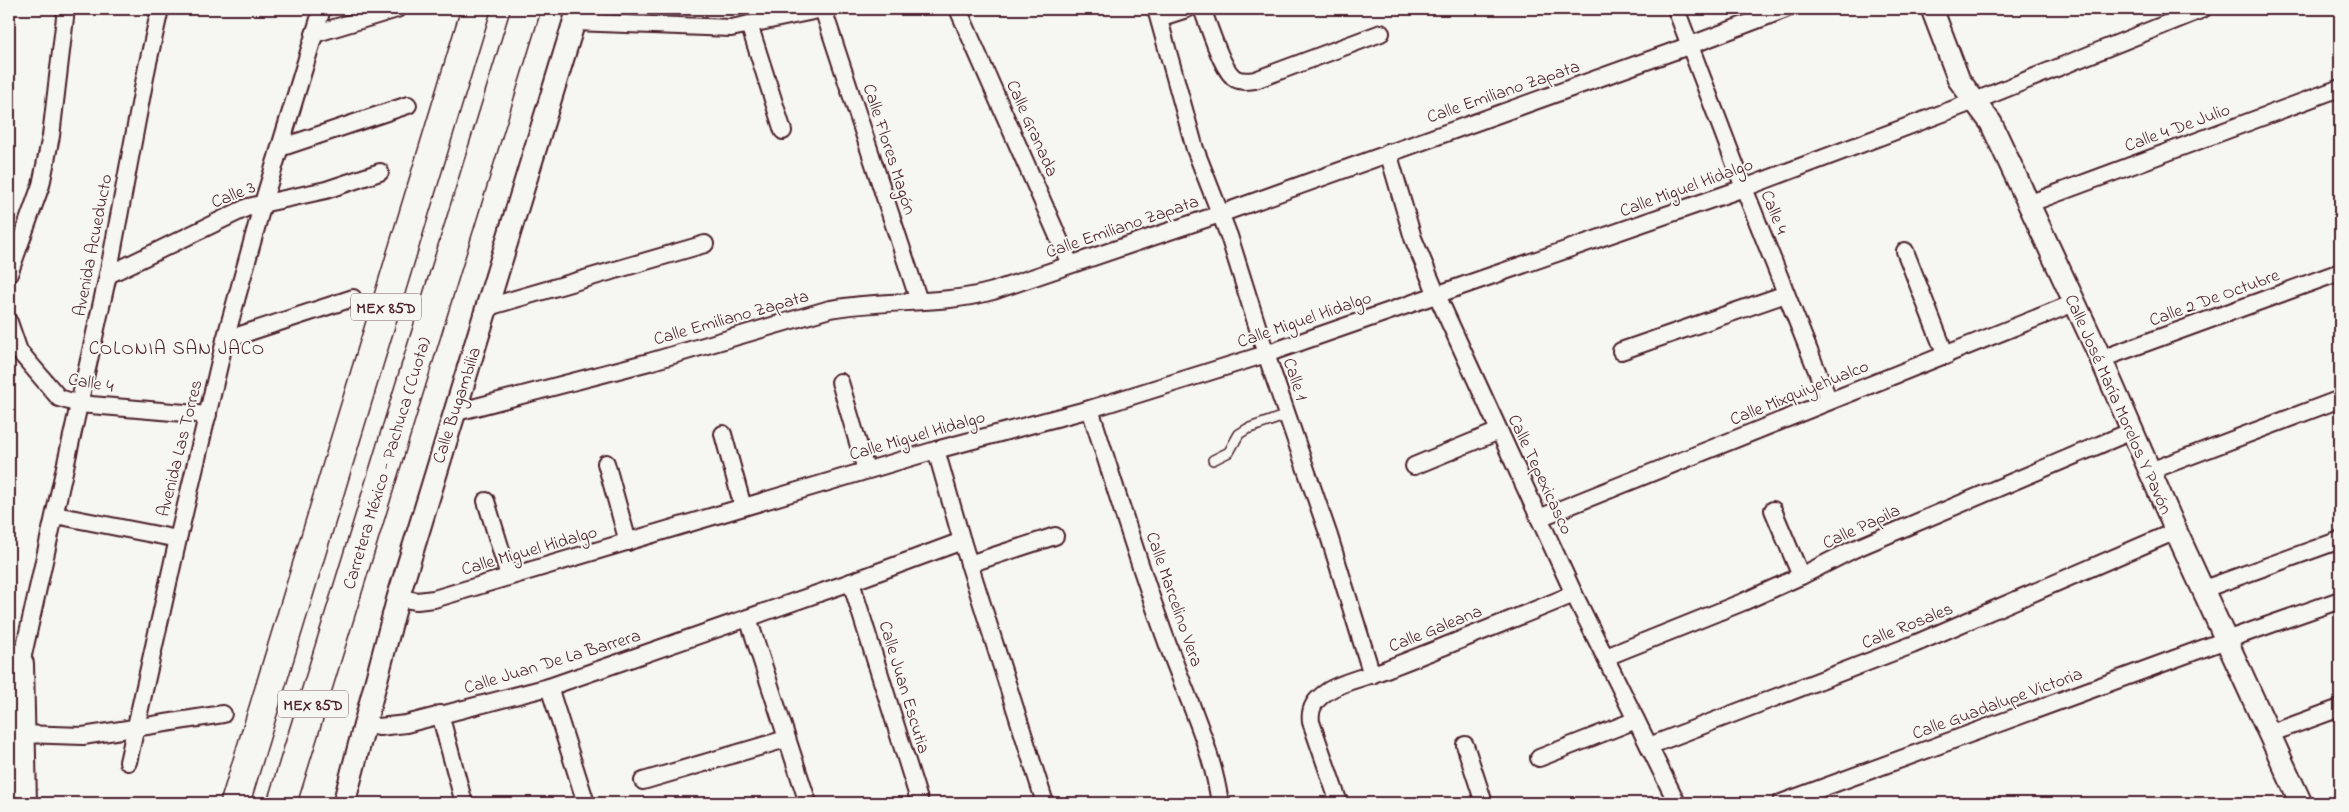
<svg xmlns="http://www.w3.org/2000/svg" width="2349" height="812" font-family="'Indie Flower',sans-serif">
	<rect width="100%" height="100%" fill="#f6f6f2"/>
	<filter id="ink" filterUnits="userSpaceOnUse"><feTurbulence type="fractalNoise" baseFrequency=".02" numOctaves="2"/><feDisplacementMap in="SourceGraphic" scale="10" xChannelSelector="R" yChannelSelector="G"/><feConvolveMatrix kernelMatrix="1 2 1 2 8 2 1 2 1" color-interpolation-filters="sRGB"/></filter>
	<g filter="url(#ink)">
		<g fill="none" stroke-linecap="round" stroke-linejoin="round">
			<!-- service casing -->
			<g stroke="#4a1f2b" stroke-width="12">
				<path id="service" d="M1213,460L1229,452L1239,434L1247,429L1287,415"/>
			</g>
			<!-- minor casing -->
			<g stroke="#4a1f2b" stroke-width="20">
				<g id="minor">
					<path d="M823,9L919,301"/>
					<path d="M958,9L1070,264"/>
					<path d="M1156,9L1195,149L1229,236L1266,354L1329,536L1372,675"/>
					<path d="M1202,9C1209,25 1222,72 1236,79C1242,82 1248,81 1255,80L1381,33"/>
					<path d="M1676,9L1744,188L1829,401"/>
					<path d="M1159,18L1187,9"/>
					<path d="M574,22L731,28L823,9"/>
					<path d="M749,24L783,131"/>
					<path d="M314,34L397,9"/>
					<path d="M280,148L408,105"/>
					<path d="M1388,152L1413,238L1437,295L1574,594L1677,803"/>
					<path d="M2028,204L2340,88"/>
					<path d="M1905,251L1946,356"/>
					<path d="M9,274L41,185L51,136L66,9"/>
					<path d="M108,275L248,207L326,190L380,172"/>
					<path d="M488,307L705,244"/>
					<path d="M9,322L19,351L59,398L79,404L208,415"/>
					<path d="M225,340L353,298"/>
					<path d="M1621,351L1786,294"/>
					<path d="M2101,359L2340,272"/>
					<path d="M840,382L866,470"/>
					<path d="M1090,409C1116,489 1140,569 1169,648C1188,700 1212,748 1220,803"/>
					<path d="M453,413L649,362L830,309C884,299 940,306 993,291L1220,214L1691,45L1786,9"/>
					<path d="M723,434L743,507"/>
					<path d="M936,450L962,541L1045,803"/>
					<path d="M606,463L628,542"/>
					<path d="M1414,466L1499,431"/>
					<path d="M2150,471L2340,399"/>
					<path d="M486,501L509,576"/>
					<path d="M1773,510L1801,576"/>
					<path d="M55,515L178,539"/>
					<path d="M1539,518L2074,303"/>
					<path d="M969,564L1055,536"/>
					<path d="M851,582L920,803"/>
					<path d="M2204,589L2340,540"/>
					<path d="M398,598L417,601L434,599L936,450L1090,409L1266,354L1744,188L1975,101L2203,9"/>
					<path d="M748,618L808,803"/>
					<path d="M1606,657L1743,602L1801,576L1852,550L2132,431"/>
					<path d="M21,664L108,275L147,67L160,9"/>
					<path d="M549,687L586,803"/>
					<path d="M440,714L464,803"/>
					<path d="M365,724L379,727L406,724L549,687L851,582L962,541"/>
					<path d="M22,734L83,736L223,714"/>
					<path d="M2269,734L2340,708"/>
					<path d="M1465,745L1484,803"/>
					<path d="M1649,746L1912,645L2176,531"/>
					<path d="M1539,758L1636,720"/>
					<path d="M128,762L178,539L225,340L263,203L322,9"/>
					<path d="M643,781L786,739"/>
					<path d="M1339,803L1311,722C1309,707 1316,699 1328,691C1343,681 1371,676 1389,668C1451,644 1513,619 1574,594"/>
					<path d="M1781,803L2226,640L2340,600"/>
				</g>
			</g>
			<!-- tertiary casing -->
			<g stroke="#4a1f2b" stroke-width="25">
				<g id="tertiary">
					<path d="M1932,9L1959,80L1991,123L2101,359L2176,531L2301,803"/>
					<path d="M344,803L398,598L578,9"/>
				</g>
			</g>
			<!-- secondary casing -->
			<g stroke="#4a1f2b" stroke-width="28">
				<path id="secondary" d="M9,654L21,664L24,803"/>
			</g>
			<!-- motorway casing -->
			<g stroke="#4a1f2b" stroke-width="31">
				<g id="motorway">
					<path d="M235,803L476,9"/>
					<path d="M282,803L526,9"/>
				</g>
			</g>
			<!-- service -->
			<use href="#service" stroke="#f6f6f2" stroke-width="9"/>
			<!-- minor -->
			<use href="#minor" stroke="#f6f6f2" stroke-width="16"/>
			<!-- tertiary -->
			<use href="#tertiary" stroke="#f6f6f2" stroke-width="21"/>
			<!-- secondary -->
			<use href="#secondary" stroke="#f6f6f2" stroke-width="24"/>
			<!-- motorway -->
			<use href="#motorway" stroke="#f6f6f2" stroke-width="28"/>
		</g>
	</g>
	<g text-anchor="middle" stroke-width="4" stroke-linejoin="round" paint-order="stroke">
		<!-- shield labels -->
		<g fill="#f6f6f2" stroke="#7e6067" stroke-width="1">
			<rect x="351" y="293.5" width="70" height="27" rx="4"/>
			<rect x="278" y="690.5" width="70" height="27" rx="4"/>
		</g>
		<g font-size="16" font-weight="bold" fill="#4a1f2b">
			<text x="386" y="313">MEX 85D</text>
			<text x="313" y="710">MEX 85D</text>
		</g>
		<!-- street labels -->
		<g font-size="18" fill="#4a1f2b" stroke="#f6f6f2">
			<text transform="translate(1503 91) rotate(-19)" y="6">Calle Emiliano Zapata</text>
			<text transform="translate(2177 127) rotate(-20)" y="6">Calle 4 De Julio</text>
			<text transform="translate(1033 128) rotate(66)" y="6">Calle Granada</text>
			<text transform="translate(890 149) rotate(72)" y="6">Calle Flores Magón</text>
			<text transform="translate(1686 187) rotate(-20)" y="6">Calle Miguel Hidalgo</text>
			<text transform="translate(233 194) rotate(-22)" y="6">Calle 3</text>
			<text transform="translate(1775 212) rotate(68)" y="6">Calle 4</text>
			<text transform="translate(1122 226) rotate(-19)" y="6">Calle Emiliano Zapata</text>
			<text transform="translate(92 245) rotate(-79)" y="6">Avenida Acueducto</text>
			<text transform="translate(2214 297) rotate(-20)" y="6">Calle 2 De Octubre</text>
			<text transform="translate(731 317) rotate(-16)" y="6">Calle Emiliano Zapata</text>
			<text transform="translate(1304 319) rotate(-19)" y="6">Calle Miguel Hidalgo</text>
			<text transform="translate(1296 379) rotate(71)" y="6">Calle 1</text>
			<text transform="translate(91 382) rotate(10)" y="6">Calle 4</text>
			<text transform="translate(1799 392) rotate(-22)" y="6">Calle Mixquiyehualco</text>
			<text transform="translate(2119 404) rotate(66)" y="6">Calle José María Morelos Y Pavón</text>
			<text transform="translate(456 405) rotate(-72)" y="6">Calle Bugambilia</text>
			<text transform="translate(917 435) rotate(-16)" y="6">Calle Miguel Hidalgo</text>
			<text transform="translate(179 448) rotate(-76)" y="6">Avenida Las Torres</text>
			<text transform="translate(386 463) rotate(-73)" y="6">Carretera México - Pachuca (Cuota)</text>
			<text transform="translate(1541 474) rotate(65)" y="6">Calle Tepexicasco</text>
			<text transform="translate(1861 526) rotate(-25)" y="6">Calle Papila</text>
			<text transform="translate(529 550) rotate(-16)" y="6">Calle Miguel Hidalgo</text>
			<text transform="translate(1175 599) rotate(71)" y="6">Calle Marcelino Vera</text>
			<text transform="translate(1907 625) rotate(-22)" y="6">Calle Rosales</text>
			<text transform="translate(1435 628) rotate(-22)" y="6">Calle Galeana</text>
			<text transform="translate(552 661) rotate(-17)" y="6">Calle Juan De La Barrera</text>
			<text transform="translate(905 687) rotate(73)" y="6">Calle Juan Escutia</text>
			<text transform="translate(1997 703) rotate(-20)" y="6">Calle Guadalupe Victoria</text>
		</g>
		<!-- neighbourhood labels -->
		<g font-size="19" letter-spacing="1" fill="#4a1f2b" stroke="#f6f6f2">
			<text x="177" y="354">COLONIA SAN JACO</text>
		</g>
	</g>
	<!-- margin -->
	<rect width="2349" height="812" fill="none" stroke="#f6f6f2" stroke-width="30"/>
	<rect x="15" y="15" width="2319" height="782" fill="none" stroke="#4a1f2b" stroke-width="2" filter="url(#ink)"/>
</svg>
